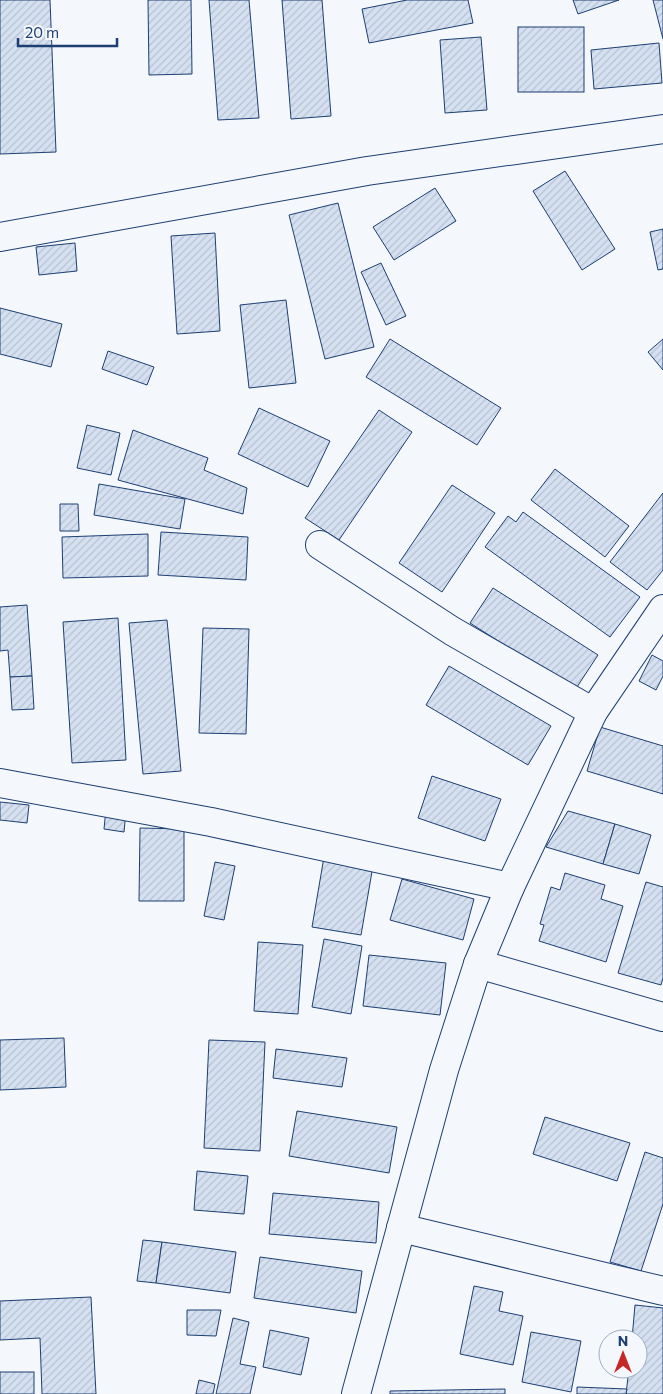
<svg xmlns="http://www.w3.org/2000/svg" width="663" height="1394" font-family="Commissioner,sans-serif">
	<defs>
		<pattern id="building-hatch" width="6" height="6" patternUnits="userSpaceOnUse" patternTransform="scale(1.25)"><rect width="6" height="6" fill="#d5e0f0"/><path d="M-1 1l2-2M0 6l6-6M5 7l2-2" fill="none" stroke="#b6c1d1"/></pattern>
	</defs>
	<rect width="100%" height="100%" fill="#f4f7fb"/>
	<!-- building -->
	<g fill="url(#building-hatch)" stroke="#1d3f73">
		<path d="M0,0H50L56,152L0,154Z"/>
		<path d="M148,0H191L192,74L149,75Z"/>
		<path d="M209,0H249L259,118L218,120Z"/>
		<path d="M282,0H322L331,116L291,119Z"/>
		<path d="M407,0H468L473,23L369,43L362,9Z"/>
		<path d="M573,0H619L578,14Z"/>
		<path d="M653,0H663V39Z"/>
		<rect x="518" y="27" width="66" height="65"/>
		<path d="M481,37L487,110L445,113L440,40Z"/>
		<path d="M659,43L662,83L594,89L591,50Z"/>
		<path d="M565,171L615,249L582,270L533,191Z"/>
		<path d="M435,188L456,221L394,260L373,227Z"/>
		<path d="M338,203L374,347L325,359L289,215Z"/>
		<path d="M663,229V269L658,270L650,232Z"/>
		<path d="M215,233L220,331L177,334L171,236Z"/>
		<path d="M75,243L77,271L39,275L36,247Z"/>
		<path d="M381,263L406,316L386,325L361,272Z"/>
		<path d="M286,300L296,383L249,388L240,305Z"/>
		<path d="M0,308L62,324L51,367L0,354Z"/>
		<path d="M390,339L501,408L477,445L366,377Z"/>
		<path d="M663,339V370L648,352Z"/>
		<path d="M108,351L154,367L147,385L102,369Z"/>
		<path d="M259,408L330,441L308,487L238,454Z"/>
		<path d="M379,410L412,432L339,540L305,518Z"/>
		<path d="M87,425L120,433L111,475L77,468Z"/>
		<path d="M133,430L208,458L204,470L247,488L243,514L118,480Z"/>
		<path d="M555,469L629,526L605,557L531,500Z"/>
		<path d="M99,484L185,499L180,529L94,515Z"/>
		<path d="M452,485L495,513L442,592L399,563Z"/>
		<path d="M663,493V570L647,590L610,562Z"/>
		<path d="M60,504H78L79,531H60Z"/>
		<path d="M523,512L640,597L610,637L485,547L508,516L516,522Z"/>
		<path d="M161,532L248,537L246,580L158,575Z"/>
		<path d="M148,534V576L63,578L62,537Z"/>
		<path d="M493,588L598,655L575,690L470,623Z"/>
		<path d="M27,605L32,676L10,677L8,650L0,651V607Z"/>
		<path d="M118,618L126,760L72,763L63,622Z"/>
		<path d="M167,620L181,771L143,774L129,623Z"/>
		<path d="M203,628L249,629L246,734L199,733Z"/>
		<path d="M652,655L663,661V676L656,690L639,681Z"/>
		<path d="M449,666L551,726L528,765L426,705Z"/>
		<path d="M32,676L34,709L12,710L10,677Z"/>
		<path d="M600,727L663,746V794L587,771Z"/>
		<path d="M432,776L501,799L485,841L418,818Z"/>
		<path d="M0,802L29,805L27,823L0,820Z"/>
		<path d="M106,809L126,811L124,832L104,829Z"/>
		<path d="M568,811L615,824L603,864L546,847Z"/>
		<path d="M615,824L651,835L639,874L603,864Z"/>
		<path d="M140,828L184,829V901H139Z"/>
		<path d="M324,857L373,866L361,935L312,927Z"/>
		<path d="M215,862L235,866L224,920L204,916Z"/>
		<path d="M565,873L605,885L601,899L623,906L606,962L539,941L544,925L540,924L551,887L560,890Z"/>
		<path d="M402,879L474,899L463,940L390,920Z"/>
		<path d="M646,882L663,887V978L661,985L618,973Z"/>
		<path d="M324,939L362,946L351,1014L312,1007Z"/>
		<path d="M258,942L303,945L298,1014L254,1011Z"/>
		<path d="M369,955L446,963L440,1015L363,1006Z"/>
		<path d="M64,1038L66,1087L0,1090V1040Z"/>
		<path d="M209,1040L265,1042L260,1151L204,1148Z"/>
		<path d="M276,1049L347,1058L342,1087L273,1078Z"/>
		<path d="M297,1111L397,1127L389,1173L289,1156Z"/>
		<path d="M545,1117L630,1143L617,1181L533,1154Z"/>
		<path d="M645,1152L663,1158V1204L641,1271L610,1262Z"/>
		<path d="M197,1171L248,1176L244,1214L194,1210Z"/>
		<path d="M273,1193L379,1202L376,1243L269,1234Z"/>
		<path d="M143,1240L162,1242L156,1283L137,1281Z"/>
		<path d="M162,1242L236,1252L230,1293L156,1283Z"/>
		<path d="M260,1257L362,1271L356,1313L254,1298Z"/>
		<path d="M474,1286L503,1292L499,1311L523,1316L513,1365L460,1354Z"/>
		<path d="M91,1297L96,1394H42L40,1338L0,1340V1301Z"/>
		<path d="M635,1305L663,1308V1394H626L629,1369H638V1339H632Z"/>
		<path d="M187,1310H221L216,1336L187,1335Z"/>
		<path d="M233,1318L249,1322L240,1364L256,1367L250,1394H216Z"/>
		<path d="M270,1330L309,1338L301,1375L263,1367Z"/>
		<path d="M531,1332L581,1341L571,1392L522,1382Z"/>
		<rect x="0" y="1372" width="34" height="22"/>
		<path d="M199,1380L215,1384L213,1394H196Z"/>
		<path d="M577,1387L627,1389L626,1394H577Z"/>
		<path d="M505,1389V1394H390V1391Z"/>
	</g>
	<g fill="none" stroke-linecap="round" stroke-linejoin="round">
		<!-- minor casing -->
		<g stroke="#1d3f73" stroke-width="30">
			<g id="minor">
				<path d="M0,237L367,171L663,129"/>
				<path d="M320,545L452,631L593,712"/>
				<path d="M0,783L211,822L510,887"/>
				<path d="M478,964L663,1017"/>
				<path d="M401,1228L663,1291"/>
				<path d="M356,1394L444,1070L478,964L510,887L593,712L663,609"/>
			</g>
		</g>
		<!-- minor -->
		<use href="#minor" stroke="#f4f7fb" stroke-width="28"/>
	</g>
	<!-- north arrow -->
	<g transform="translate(623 1354)"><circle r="24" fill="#f4f7fb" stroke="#9eadc5"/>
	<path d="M0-4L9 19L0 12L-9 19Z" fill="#c62828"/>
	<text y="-8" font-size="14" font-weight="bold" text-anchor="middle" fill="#1d3f73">N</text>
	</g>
	<!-- scale -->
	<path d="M18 38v8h99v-8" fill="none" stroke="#1d3f73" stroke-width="2.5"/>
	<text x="25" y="38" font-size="15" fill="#1d3f73" stroke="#f4f7fb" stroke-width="4" paint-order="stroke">20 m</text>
</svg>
